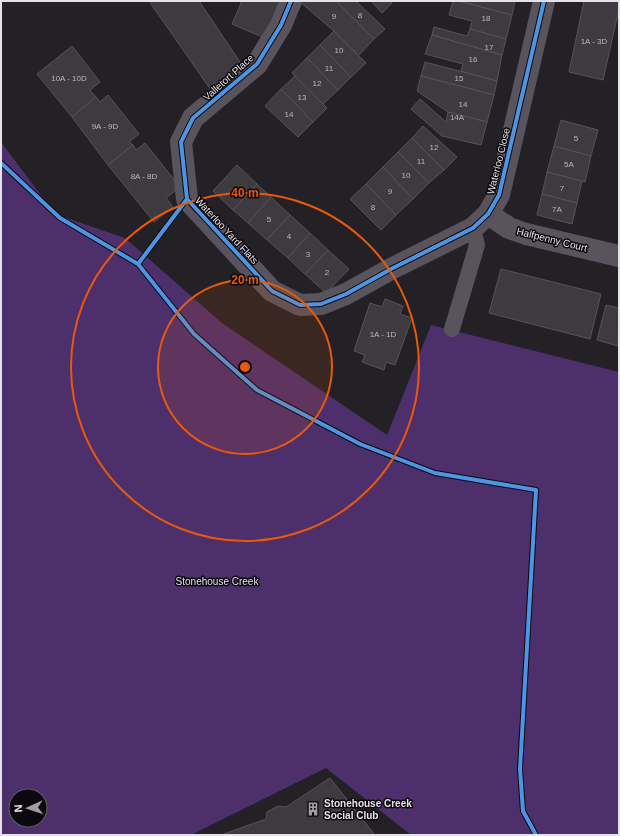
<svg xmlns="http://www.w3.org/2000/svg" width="620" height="836" font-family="Helvetica,sans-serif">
	<rect width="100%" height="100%" fill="#232026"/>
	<!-- green -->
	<path fill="#4d2f6b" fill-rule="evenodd" d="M1,142L55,214L125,238L222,323L387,435L431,325L619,372V835H411L326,768L191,835H1ZM16,796H40V820H16Z"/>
	<!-- building -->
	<g fill="#3d3b3f" stroke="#565359">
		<path d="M149,1H199L244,68L213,93Z"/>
		<path d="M242,1H283L267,39L232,24Z"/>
		<path d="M301,1H336L374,39L358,56L334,31L300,2Z"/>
		<path d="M336,1H356L385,29L374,39Z"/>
		<path d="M371,1H390L392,3L382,13Z"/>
		<path d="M453,1H459L512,15L506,39L470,29L472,21L449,15Z"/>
		<path d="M459,1H515L512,15Z"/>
		<path d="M584,1H619V9L603,80L569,72Z"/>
		<path d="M434,27L467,36L470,29L506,39L502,55L432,35Z"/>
		<path d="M334,31L366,63L351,77L320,45Z"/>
		<path d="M432,35L502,55L497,81L461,71L463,64L425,54Z"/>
		<path d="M320,45L351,77L338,90L307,58Z"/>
		<path d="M72,46L100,82L90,90L96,97L72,117L37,74Z"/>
		<path d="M307,58L338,90L323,104L292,73Z"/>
		<path d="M425,62L497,81L494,95L421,76Z"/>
		<path d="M295,76L327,108L313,122L281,89Z"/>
		<path d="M421,76L494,95L487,122L448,112L417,91Z"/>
		<path d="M281,89L313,122L298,137L265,106Z"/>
		<path d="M108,95L139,134L129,142L133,145L108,165L72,117L96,97L100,102Z"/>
		<path d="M420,99L446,122L448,112L487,122L481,145L442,136L411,109Z"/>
		<path d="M561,120L598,130L591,156L554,146Z"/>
		<path d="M423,126L457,157L444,170L412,138Z"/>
		<path d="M412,138L444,170L429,183L398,152Z"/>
		<path d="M145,143L180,187L166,198L173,207L154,222L108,165L133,145L136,150Z"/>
		<path d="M554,146L591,156L585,182L547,172Z"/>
		<path d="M398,152L429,183L413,199L383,167Z"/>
		<path d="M237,165L257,184L233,210L213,191Z"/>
		<path d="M383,167L413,199L396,215L366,184Z"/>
		<path d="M547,172L582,181L577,203L542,194Z"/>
		<path d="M257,184L271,197L248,223L233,210Z"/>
		<path d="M366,184L396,215L381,230L350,199Z"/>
		<path d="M542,194L577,203L572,224L537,215Z"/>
		<path d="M271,197L290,215L267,240L248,223Z"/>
		<path d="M290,215L310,233L288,258L267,240Z"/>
		<path d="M310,233L328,250L305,274L288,258Z"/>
		<path d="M328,250L349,269L326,293L305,274Z"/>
		<path d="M501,269L601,294L590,339L489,313Z"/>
		<path d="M385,299L403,306L400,314L412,318L395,365L386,362L384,370L362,362L365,355L354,351L370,303L382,307Z"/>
		<path d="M606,305L619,308L618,346L597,340Z"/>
		<path d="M330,778L375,835H221L266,819L267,812L278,806L286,807Z"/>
	</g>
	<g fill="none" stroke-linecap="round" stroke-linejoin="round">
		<!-- service -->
		<path stroke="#58535d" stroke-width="16" d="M452,329L477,245L473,228"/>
		<!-- minor -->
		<g stroke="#58535d" stroke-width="22">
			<path d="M291,1L281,25L257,64L193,118L181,142L187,199L272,291L300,305L321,304L346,294L391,269L473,228L488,214L499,195L544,1"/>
			<path d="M488,214L509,228L526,234L619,256"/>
		</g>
		<!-- cycleway casing -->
		<g stroke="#0b090d" stroke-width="6">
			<g id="cycleway">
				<path d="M291,1L281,25L257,64L193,118L181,142L187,199L272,291L300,305L321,304L346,294L391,269L473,228L488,214L499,195L544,1"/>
				<path d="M1,163L60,218L138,264L194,334L257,390L360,444L435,473L536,490L520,769L523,811L536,835"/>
				<path d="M138,264L187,199"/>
			</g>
		</g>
		<!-- cycleway -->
		<use href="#cycleway" stroke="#4d94e3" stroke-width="4"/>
	</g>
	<!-- distance rings -->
	<circle cx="245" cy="367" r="87" fill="#e8590c" fill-opacity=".12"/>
	<g fill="none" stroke="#e8590c" stroke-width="2">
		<circle cx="245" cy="367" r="87"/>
		<circle cx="245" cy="367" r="174"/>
	</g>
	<!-- icons -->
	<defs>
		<g id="building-bare" transform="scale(1.08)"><path d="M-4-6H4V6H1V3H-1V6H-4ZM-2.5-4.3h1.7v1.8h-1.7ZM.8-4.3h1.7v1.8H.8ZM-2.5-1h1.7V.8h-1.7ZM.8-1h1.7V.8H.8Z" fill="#a09da4" stroke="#0b090d" stroke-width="2.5" paint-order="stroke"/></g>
	</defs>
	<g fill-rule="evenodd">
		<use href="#building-bare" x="313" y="809"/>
	</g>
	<g text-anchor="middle" stroke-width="3" stroke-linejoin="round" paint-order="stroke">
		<!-- number labels -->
		<g font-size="8" fill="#bab8be">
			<text x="360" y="18">8</text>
			<text x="334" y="19">9</text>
			<text x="486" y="21">18</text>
			<text x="594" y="44">1A - 3D</text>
			<text x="489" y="50">17</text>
			<text x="339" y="53">10</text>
			<text x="473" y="62">16</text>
			<text x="329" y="71">11</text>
			<text x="69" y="81">10A - 10D</text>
			<text x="459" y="81">15</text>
			<text x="317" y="86">12</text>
			<text x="302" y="100">13</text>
			<text x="463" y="107">14</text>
			<text x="289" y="117">14</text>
			<text x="457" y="120">14A</text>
			<text x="105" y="129">9A - 9D</text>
			<text x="576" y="141">5</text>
			<text x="434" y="150">12</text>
			<text x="421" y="164">11</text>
			<text x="569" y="167">5A</text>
			<text x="406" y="178">10</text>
			<text x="144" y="179">8A - 8D</text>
			<text x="562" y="191">7</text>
			<text x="390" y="194">9</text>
			<text x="373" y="210">8</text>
			<text x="557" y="212">7A</text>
			<text x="269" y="222">5</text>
			<text x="289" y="239">4</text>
			<text x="308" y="257">3</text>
			<text x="327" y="275">2</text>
			<text x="383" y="337">1A - 1D</text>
		</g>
		<!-- street labels -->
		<g font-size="10" fill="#e4e1e8" stroke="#0b090d">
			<text transform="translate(228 77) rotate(-42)" y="4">Valletort Place</text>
			<text transform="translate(498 161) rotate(-76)" y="4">Waterloo Close</text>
			<text transform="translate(227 230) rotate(47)" y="4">Waterloo Yard Flats</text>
			<text transform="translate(552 239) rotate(14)" y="4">Halfpenny Court</text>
		</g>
		<!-- park labels -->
		<g font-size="10" fill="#e8dff4" stroke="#0b090d">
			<text x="217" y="585">Stonehouse Creek</text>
		</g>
		<!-- poi labels -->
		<g font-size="10" font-weight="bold" fill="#e4e1e8" stroke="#0b090d" text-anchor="start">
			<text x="324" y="807">Stonehouse Creek<tspan x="324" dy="12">Social Club</tspan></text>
		</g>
	</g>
	<circle cx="245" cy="367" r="6" fill="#e8590c" stroke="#0b090d" stroke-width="2"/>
	<g font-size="12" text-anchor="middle" font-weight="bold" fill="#e8590c" stroke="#0b090d" stroke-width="3" stroke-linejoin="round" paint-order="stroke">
		<text x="245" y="197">40 m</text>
		<text x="245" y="284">20 m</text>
	</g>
	<!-- border -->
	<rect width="620" height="836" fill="none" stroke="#e4e1e8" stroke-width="4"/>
	<!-- north arrow -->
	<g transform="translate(28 808) rotate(267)"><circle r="19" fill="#0b090d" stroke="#625f65"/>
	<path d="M0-3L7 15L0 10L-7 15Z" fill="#a09da4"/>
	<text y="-6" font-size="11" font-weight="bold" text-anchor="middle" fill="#e4e1e8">N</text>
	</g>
</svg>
